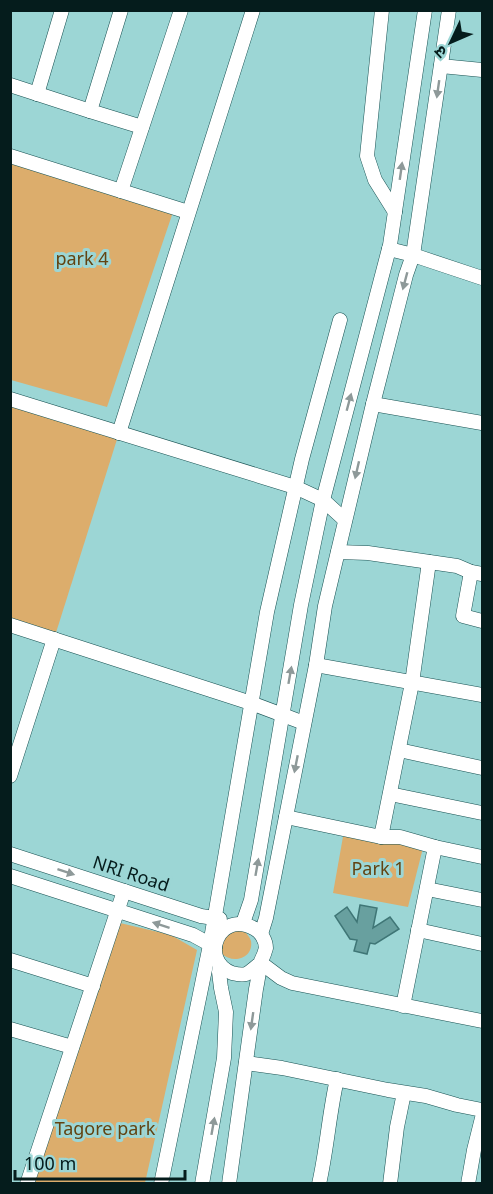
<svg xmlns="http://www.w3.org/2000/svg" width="493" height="1194" font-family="'Noto Sans','Noto Sans Devanagari',sans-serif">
	<rect width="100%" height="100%" fill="#9cd6d5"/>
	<!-- green -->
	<g fill="#dcad6c">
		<path d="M10,162L173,212L107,407L11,380Z"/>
		<path d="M11,399L119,433L54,639L11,625Z"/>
		<path d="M344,831L424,844L408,907L333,893Z"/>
		<path d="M120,923L171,935L197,950L145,1183L34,1184Z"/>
		<path d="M243,929C245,932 250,937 251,941C254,958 233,965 221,953L222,934Z"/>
	</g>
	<!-- building -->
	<path fill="#68a09f" stroke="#3f7676" stroke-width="1.5" d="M360,905L377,908L373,928L390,917L399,929L375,944L370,943L367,954L354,951L357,940L350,939L335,916L347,907L357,922Z"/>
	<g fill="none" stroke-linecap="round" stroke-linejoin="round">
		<!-- minor casing -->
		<g stroke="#185253" stroke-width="15">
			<g id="minor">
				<path d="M121,10L90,111L142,127"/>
				<path d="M382,10L367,156L375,180L395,212"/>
				<path d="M441,66L482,70"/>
				<path d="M10,85L90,111"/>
				<path d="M37,94L62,10"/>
				<path d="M10,156L188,212"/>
				<path d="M121,191L181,10"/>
				<path d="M389,249L413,255L482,278"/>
				<path d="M10,399L295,487L323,500L345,520"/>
				<path d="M373,404L482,423"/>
				<path d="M119,433L253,10"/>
				<path d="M338,552L368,553L457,566L471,572L482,574"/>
				<path d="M471,572L463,616L482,621"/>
				<path d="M10,625L251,703L304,723"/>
				<path d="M316,665L482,695"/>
				<path d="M399,750L482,768"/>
				<path d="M10,776L54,639"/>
				<path d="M390,794L482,813"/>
				<path d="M286,817L381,837L412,683L429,562"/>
				<path d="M381,837H400L435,847"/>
				<path d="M10,854L201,916L220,919"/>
				<path d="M10,876L193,935L215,947"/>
				<path d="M427,889L482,900"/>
				<path d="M243,923L251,900L301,605L323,500L390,245L425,10"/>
				<path d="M418,930L482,944"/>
				<path d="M261,934L266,918L316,665L325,606L373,404L406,275L413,255L449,10"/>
				<path d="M10,960L93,986"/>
				<path d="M261,963L281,978L292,983L482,1021"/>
				<path d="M403,1006L435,847L482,857"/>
				<path d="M10,1029L72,1047"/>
				<path d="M246,1063L282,1068L388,1090L426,1096L457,1105L482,1110"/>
				<path d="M27,1184L124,891"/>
				<path d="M161,1184L210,945L267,612L302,459L340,320"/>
				<path d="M202,1184L224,1058L226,1012L221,988L219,972L220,965"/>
				<path d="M229,1184L256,989C258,980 259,970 261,961C263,957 265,952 266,948C266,941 261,932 255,929C218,908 199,961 232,973C236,974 242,975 246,974C251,972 256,966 261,963"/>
				<path d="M319,1184C327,1149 329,1114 337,1079"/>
				<path d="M390,1184L397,1127L404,1093"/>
				<path d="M468,1184L474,1150L482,1118"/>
			</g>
		</g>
		<!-- minor -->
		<use href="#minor" stroke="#fff" stroke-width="14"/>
	</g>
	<!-- one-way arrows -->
	<defs><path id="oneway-solid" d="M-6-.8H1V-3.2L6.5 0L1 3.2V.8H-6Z" transform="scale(1.5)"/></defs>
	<g fill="#8e9999">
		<use href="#oneway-solid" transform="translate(438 89) rotate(98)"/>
		<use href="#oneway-solid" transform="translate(401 171) rotate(-82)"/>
		<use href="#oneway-solid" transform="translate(405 281) rotate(105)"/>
		<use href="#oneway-solid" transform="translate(349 402) rotate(-75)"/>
		<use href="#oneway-solid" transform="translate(357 470) rotate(103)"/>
		<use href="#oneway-solid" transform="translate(290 675) rotate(-80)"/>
		<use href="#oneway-solid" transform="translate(296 764) rotate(101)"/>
		<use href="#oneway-solid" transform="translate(257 867) rotate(-80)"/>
		<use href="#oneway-solid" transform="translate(66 872) rotate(18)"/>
		<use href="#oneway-solid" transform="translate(161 925) rotate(-162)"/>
		<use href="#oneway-solid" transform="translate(252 1021) rotate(98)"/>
		<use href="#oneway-solid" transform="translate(213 1126) rotate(-80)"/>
	</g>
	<g text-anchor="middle" stroke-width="6" stroke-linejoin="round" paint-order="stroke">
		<!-- park labels -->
		<g font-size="18" fill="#624311" stroke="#9cd6d5">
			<text x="82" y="265">park 4</text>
			<text x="378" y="875">Park 1</text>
			<text x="105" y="1135">Tagore park</text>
		</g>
		<!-- street labels -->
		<g font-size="18" fill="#051c1c" stroke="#9cd6d5">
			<text transform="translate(131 874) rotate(18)" y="6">NRI Road</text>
		</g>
	</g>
	<!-- border -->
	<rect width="493" height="1194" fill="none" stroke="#051c1c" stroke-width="24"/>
	<!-- north arrow -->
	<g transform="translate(451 42) rotate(226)" stroke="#9cd6d5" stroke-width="4.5" paint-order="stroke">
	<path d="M0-4.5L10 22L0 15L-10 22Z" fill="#051c1c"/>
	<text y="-9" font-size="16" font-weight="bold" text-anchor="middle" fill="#051c1c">उ</text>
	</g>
	<!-- scale -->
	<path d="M15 1170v9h170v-9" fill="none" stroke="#051c1c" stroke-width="3"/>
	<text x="24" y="1170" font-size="18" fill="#051c1c" stroke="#9cd6d5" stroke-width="4.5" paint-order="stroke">100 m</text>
</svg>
